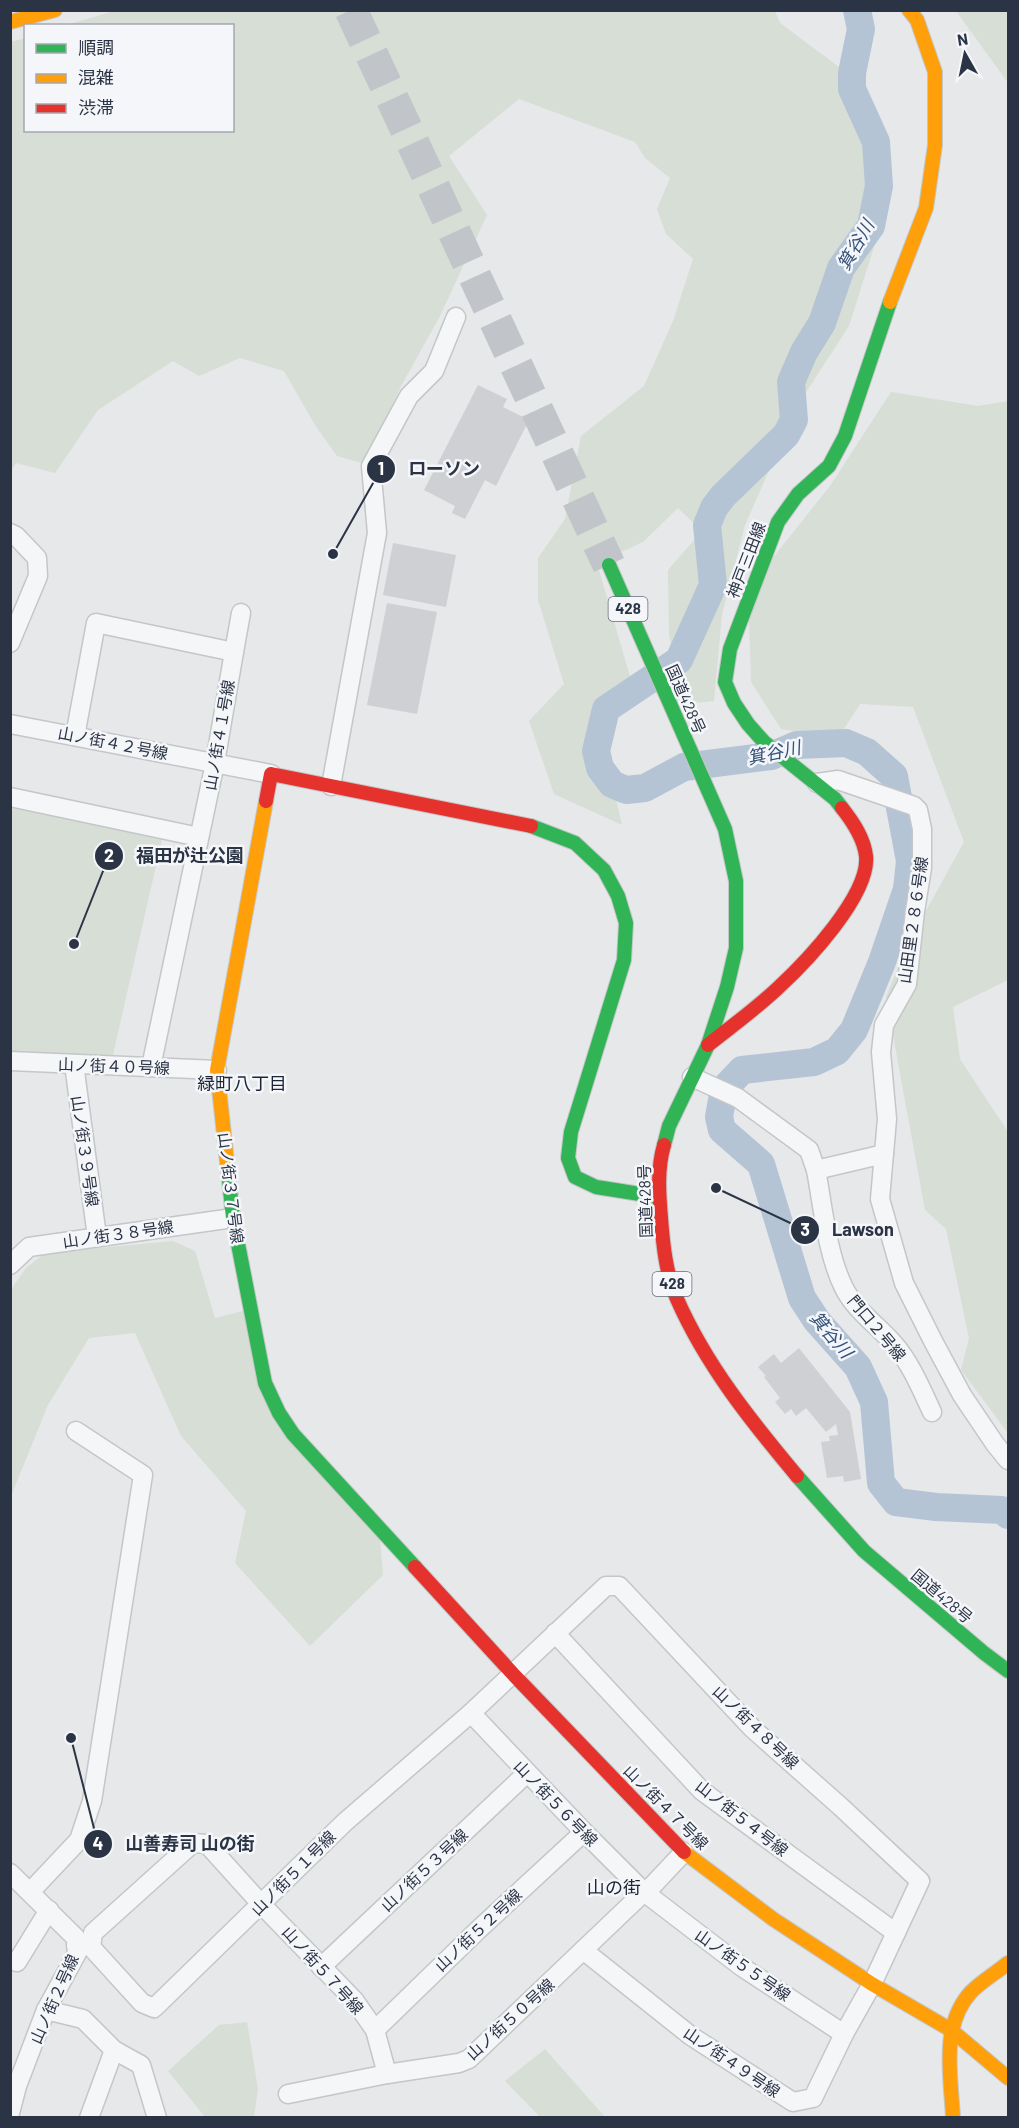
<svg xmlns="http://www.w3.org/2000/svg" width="1019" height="2128" font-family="Barlow,'Noto Sans JP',sans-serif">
	<rect width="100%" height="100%" fill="#e6e8ea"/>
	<!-- green -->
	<g fill="#d6ded6">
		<path d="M114,11H775L780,23L839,67L865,138L880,228L849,326L799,403L745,525L722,614L714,701L685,704L669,636L668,570L702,531L678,508L643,542L597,563L636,697L597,717L622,825L554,794L529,721L564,684L538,600V558L565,519L581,436L644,386L673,321L693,259L666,234L657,209L670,178L645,158L635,142L519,99L449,156L487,215L439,318L401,386L365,464L337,456L315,425L284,371L240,358L199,376L173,361L98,410L55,473L16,463L11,471V42L25,38L26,130H232V26L67,25Z"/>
		<path d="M956,11H1008V81L1006,80Z"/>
		<path d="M891,392L978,406L1008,401V980L953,1007L960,1059L1008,1132V1433L961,1370L969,1338L946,1229L925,1210L886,997L907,945L964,842L913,707L860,704L838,738L781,729L751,682L748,589L830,486Z"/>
		<path d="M10,808L163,835L112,1059L11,1054Z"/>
		<path d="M173,1241L195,1251L215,1318L243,1311L265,1395L380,1539L383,1575L310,1646L235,1563L246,1511L181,1436L135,1333L89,1338L48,1405L11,1496L12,1288L26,1268L45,1253Z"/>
		<path d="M247,2022L258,2089L254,2117H205L168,2071L219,2025Z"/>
		<path d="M545,2049L605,2117H540L505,2081Z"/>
	</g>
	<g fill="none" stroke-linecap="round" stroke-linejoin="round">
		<!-- river -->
		<path stroke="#b4c4d5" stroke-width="28" d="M857,10L861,29L852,73V89L876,142L879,186L871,226L841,268L822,323L804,352L791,382L794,420L786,435L723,496L714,508L707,525L713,585L679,660L606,709L596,751L600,768L612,784L626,790L645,788L684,767L771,756L797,745L846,743L867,752L894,776L910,861L907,889L882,962L854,1030L837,1051L814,1062L742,1070L724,1089L719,1117L722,1130L761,1164L802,1298L817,1321L858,1367L874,1402L881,1483L896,1502L936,1507L1002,1510L1008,1515"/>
	</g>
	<!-- building -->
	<g fill="#ced0d3">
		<path d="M478,385L507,399L503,407L529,420L496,486L485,480L465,519L452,513L455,506L424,490Z"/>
		<path d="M393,543L456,555L446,607L383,595Z"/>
		<path d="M387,603L437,612L417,714L367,705Z"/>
		<path d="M799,1348L850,1412L861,1479L844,1482L843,1476L827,1478L821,1442L830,1441L829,1436L838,1435L836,1424L826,1432L806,1408L796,1416L791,1409L785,1414L775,1402L780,1398L764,1377L766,1376L758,1367L774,1354L781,1363Z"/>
	</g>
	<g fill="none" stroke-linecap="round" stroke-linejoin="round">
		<!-- highway-tunnel -->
		<path stroke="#c1c4c9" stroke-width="33" stroke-dasharray="33 16" stroke-linecap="butt" d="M351,10L609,565"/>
		<!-- street casing -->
		<g stroke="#c4c6c8" stroke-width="21">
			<g id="street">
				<path d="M10,533L16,536L37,558L38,576L10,643"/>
				<path d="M234,652L241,613"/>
				<path d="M10,724L271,774"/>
				<path d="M75,736L96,623L234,652L215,763L151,1067"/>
				<path d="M817,783L838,780L914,806L918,810L922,829V868L915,911L907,984L884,1025L881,1052L887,1119L880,1199L904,1283L933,1341L962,1395L995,1444L1008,1460"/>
				<path d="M331,786L377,533L371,466L409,396L434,371L456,317"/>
				<path d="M10,797L199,837"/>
				<path d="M10,1061L217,1070"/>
				<path d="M74,1064L97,1237"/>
				<path d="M692,1077L738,1098L809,1150L816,1170L884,1154"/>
				<path d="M816,1170C823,1207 827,1254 844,1288C855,1310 877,1325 893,1343C910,1362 921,1388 932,1412"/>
				<path d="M10,1265L29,1247L233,1218"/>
				<path d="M555,1633L702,1791L896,1933"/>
				<path d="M471,1713L584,1832L644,1892L742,1967L844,2034"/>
				<path d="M10,1873L76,1938L77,1953L46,2010L17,2086L10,2113"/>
				<path d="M31,1891L79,1840L92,1801L143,1475L76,1431"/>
				<path d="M76,1945L91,1947L142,2003L154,2008L345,1822L471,1713L606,1586H619L753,1729L841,1807L920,1881L872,1984L844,2034L813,2098L793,2102L691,2036L583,1950"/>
				<path d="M91,1947L93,1933L193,1843L207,1844L262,1905L354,2000L375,2030L387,2074"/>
				<path d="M17,1962L49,1910"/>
				<path d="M321,1967L527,1773"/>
				<path d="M46,2010L83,2019L114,2050L141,2065L157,2118"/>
				<path d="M375,2030L478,1930L584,1832"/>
				<path d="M288,2094L387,2074L459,2063L469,2059L644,1892L653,1885L684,1852"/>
				<path d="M89,2118L114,2050"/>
			</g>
		</g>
		<!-- fast casing -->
		<g stroke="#c4c6c8" stroke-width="16">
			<g id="fast">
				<path d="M609,565L725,829L736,881V948L727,987L708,1045L669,1126L664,1145"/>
				<path d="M842,808L835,799L764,742L748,724L734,703L725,682L730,649L778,522L798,494L829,466L845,436L890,302"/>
				<path d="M531,826L575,843L604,870L618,896L626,923L624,960L571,1132L568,1158L575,1177L596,1187L659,1197"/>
				<path d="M228,1171L233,1218L265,1383L279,1413L293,1434L415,1567"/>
				<path d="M797,1476L864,1551L984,1653L1008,1671"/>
			</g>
		</g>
		<!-- slow casing -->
		<g stroke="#c4c6c8" stroke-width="16">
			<g id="slow">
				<path d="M10,22L55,10"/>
				<path d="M890,302L926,208L935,145V72L917,20L909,10"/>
				<path d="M228,1171L217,1070L266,801"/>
				<path d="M684,1852L773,1919L872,1984L951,2030L1008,2078"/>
				<path d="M953,2118C951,2076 940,2026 971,1992C982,1981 996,1973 1008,1963"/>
			</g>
		</g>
		<!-- jam casing -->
		<g stroke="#c4c6c8" stroke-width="16">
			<g id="jam">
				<path d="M266,801L271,774L531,826"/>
				<path d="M708,1045C732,1026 757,1008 779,987C806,962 870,895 866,856C864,838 853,822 842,808"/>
				<path d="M664,1145C657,1169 659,1194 661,1218C663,1245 666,1274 677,1299C706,1365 751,1421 797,1476"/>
				<path d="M415,1567L513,1674L684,1852"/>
			</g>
		</g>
		<!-- street -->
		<use href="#street" stroke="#f5f6f7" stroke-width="18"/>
		<!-- fast -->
		<use href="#fast" stroke="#30b455" stroke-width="14"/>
		<!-- slow -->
		<use href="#slow" stroke="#ff9f0a" stroke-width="14"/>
		<!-- jam -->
		<use href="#jam" stroke="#e5322d" stroke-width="14"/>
	</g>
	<g text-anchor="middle" stroke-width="5" stroke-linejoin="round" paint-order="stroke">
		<!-- shield labels -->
		<g fill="#f4f6f9" stroke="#676e7b" stroke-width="1.5">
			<rect x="608.5" y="597" width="39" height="24" rx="4.5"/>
			<rect x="652.5" y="1272" width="39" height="24" rx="4.5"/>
		</g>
		<g font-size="15" font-weight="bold" fill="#2b3445">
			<text x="628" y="614">428</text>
			<text x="672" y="1289">428</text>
		</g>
		<!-- street labels -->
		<g font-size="16" fill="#2b3445" stroke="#f4f6f9">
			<text transform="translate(746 560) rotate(-69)" y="6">神戸三田線</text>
			<text transform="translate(686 699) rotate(66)" y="6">国道428号</text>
			<text transform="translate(219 735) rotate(-80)" y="6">山ノ街４１号線</text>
			<text transform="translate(113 743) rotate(11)" y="6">山ノ街４２号線</text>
			<text transform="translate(913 920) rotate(-82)" y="6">山田里２８６号線</text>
			<text transform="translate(114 1066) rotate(2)" y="6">山ノ街４０号線</text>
			<text transform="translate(85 1151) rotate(82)" y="6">山ノ街３９号線</text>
			<text transform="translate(231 1188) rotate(83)" y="6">山ノ街３７号線</text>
			<text transform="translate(645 1201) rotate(-92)" y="6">国道428号</text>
			<text transform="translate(118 1234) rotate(-8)" y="6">山ノ街３８号線</text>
			<text transform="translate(877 1328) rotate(50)" y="6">門口２号線</text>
			<text transform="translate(942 1596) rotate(40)" y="6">国道428号</text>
			<text transform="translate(756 1727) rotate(44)" y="6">山ノ街４８号線</text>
			<text transform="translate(556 1803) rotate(46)" y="6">山ノ街５６号線</text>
			<text transform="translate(666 1807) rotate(45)" y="6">山ノ街４７号線</text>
			<text transform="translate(742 1818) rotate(38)" y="6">山ノ街５４号線</text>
			<text transform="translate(424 1870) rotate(-43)" y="6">山ノ街５３号線</text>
			<text transform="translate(293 1873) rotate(-45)" y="6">山ノ街５１号線</text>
			<text transform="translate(478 1930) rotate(-43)" y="6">山ノ街５２号線</text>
			<text transform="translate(743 1965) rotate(35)" y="6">山ノ街５５号線</text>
			<text transform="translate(323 1970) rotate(48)" y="6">山ノ街５７号線</text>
			<text transform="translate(54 1999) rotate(-66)" y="6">山ノ街２号線</text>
			<text transform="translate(510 2019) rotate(-42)" y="6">山ノ街５０号線</text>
			<text transform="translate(732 2062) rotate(34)" y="6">山ノ街４９号線</text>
		</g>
		<!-- water labels -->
		<g font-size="18" font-style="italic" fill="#34527a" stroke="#f4f6f9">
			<text transform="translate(856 245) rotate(-60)" y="6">箕谷川</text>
			<text transform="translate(774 753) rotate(-12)" y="6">箕谷川</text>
			<text transform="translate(831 1335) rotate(50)" y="6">箕谷川</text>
		</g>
		<!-- neighbourhood labels -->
		<g font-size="18" fill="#1d2536" stroke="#f4f6f9">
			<text x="242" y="1090">緑町八丁目</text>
			<text x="614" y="1894">山の街</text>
		</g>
	</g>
	<!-- callouts -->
	<path fill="none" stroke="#2b3445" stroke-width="2" d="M333 554L381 469M74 944L109 856M716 1188L805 1230M71 1738L98 1844"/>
	<g fill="#2b3445" stroke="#f4f6f9" stroke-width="2">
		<circle cx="333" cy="554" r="6"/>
		<circle cx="74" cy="944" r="6"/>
		<circle cx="716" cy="1188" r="6"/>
		<circle cx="71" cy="1738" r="6"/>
		<circle cx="381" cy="469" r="15"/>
		<circle cx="109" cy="856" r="15"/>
		<circle cx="805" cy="1230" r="15"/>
		<circle cx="98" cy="1844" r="15"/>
	</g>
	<g font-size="18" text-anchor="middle" font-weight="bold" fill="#fff">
		<text x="381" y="475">1</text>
		<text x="109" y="862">2</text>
		<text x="805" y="1236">3</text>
		<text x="98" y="1850">4</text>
	</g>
	<g font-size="18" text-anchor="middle" font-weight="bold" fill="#2b3445" stroke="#f4f6f9" stroke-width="5" stroke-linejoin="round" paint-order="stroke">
		<text x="444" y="475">ローソン</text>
		<text x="190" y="862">福田が辻公園</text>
		<text x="863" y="1236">Lawson</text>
		<text x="190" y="1850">山善寿司 山の街</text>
	</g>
	<!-- border -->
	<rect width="1019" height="2128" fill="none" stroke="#2b3445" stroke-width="24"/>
	<!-- legend -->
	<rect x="24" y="24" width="210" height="108" fill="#f4f6f9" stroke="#a4a8b1" stroke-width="1.5"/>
	<rect x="36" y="44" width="30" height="9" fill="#30b455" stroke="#a4a8b1" stroke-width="1.5"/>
	<text x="78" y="54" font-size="18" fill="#2b3445">順調</text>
	<rect x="36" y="74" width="30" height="9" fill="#ff9f0a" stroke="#a4a8b1" stroke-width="1.5"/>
	<text x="78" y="84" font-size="18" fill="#2b3445">混雑</text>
	<rect x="36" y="104" width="30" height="9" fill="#e5322d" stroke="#a4a8b1" stroke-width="1.5"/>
	<text x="78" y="114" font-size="18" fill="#2b3445">渋滞</text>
	<!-- north arrow -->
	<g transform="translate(965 54) rotate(351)" stroke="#f4f6f9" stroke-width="4.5" paint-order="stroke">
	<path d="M0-4.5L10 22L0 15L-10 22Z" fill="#2b3445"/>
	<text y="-9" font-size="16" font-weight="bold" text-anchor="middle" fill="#2b3445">N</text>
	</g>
</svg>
